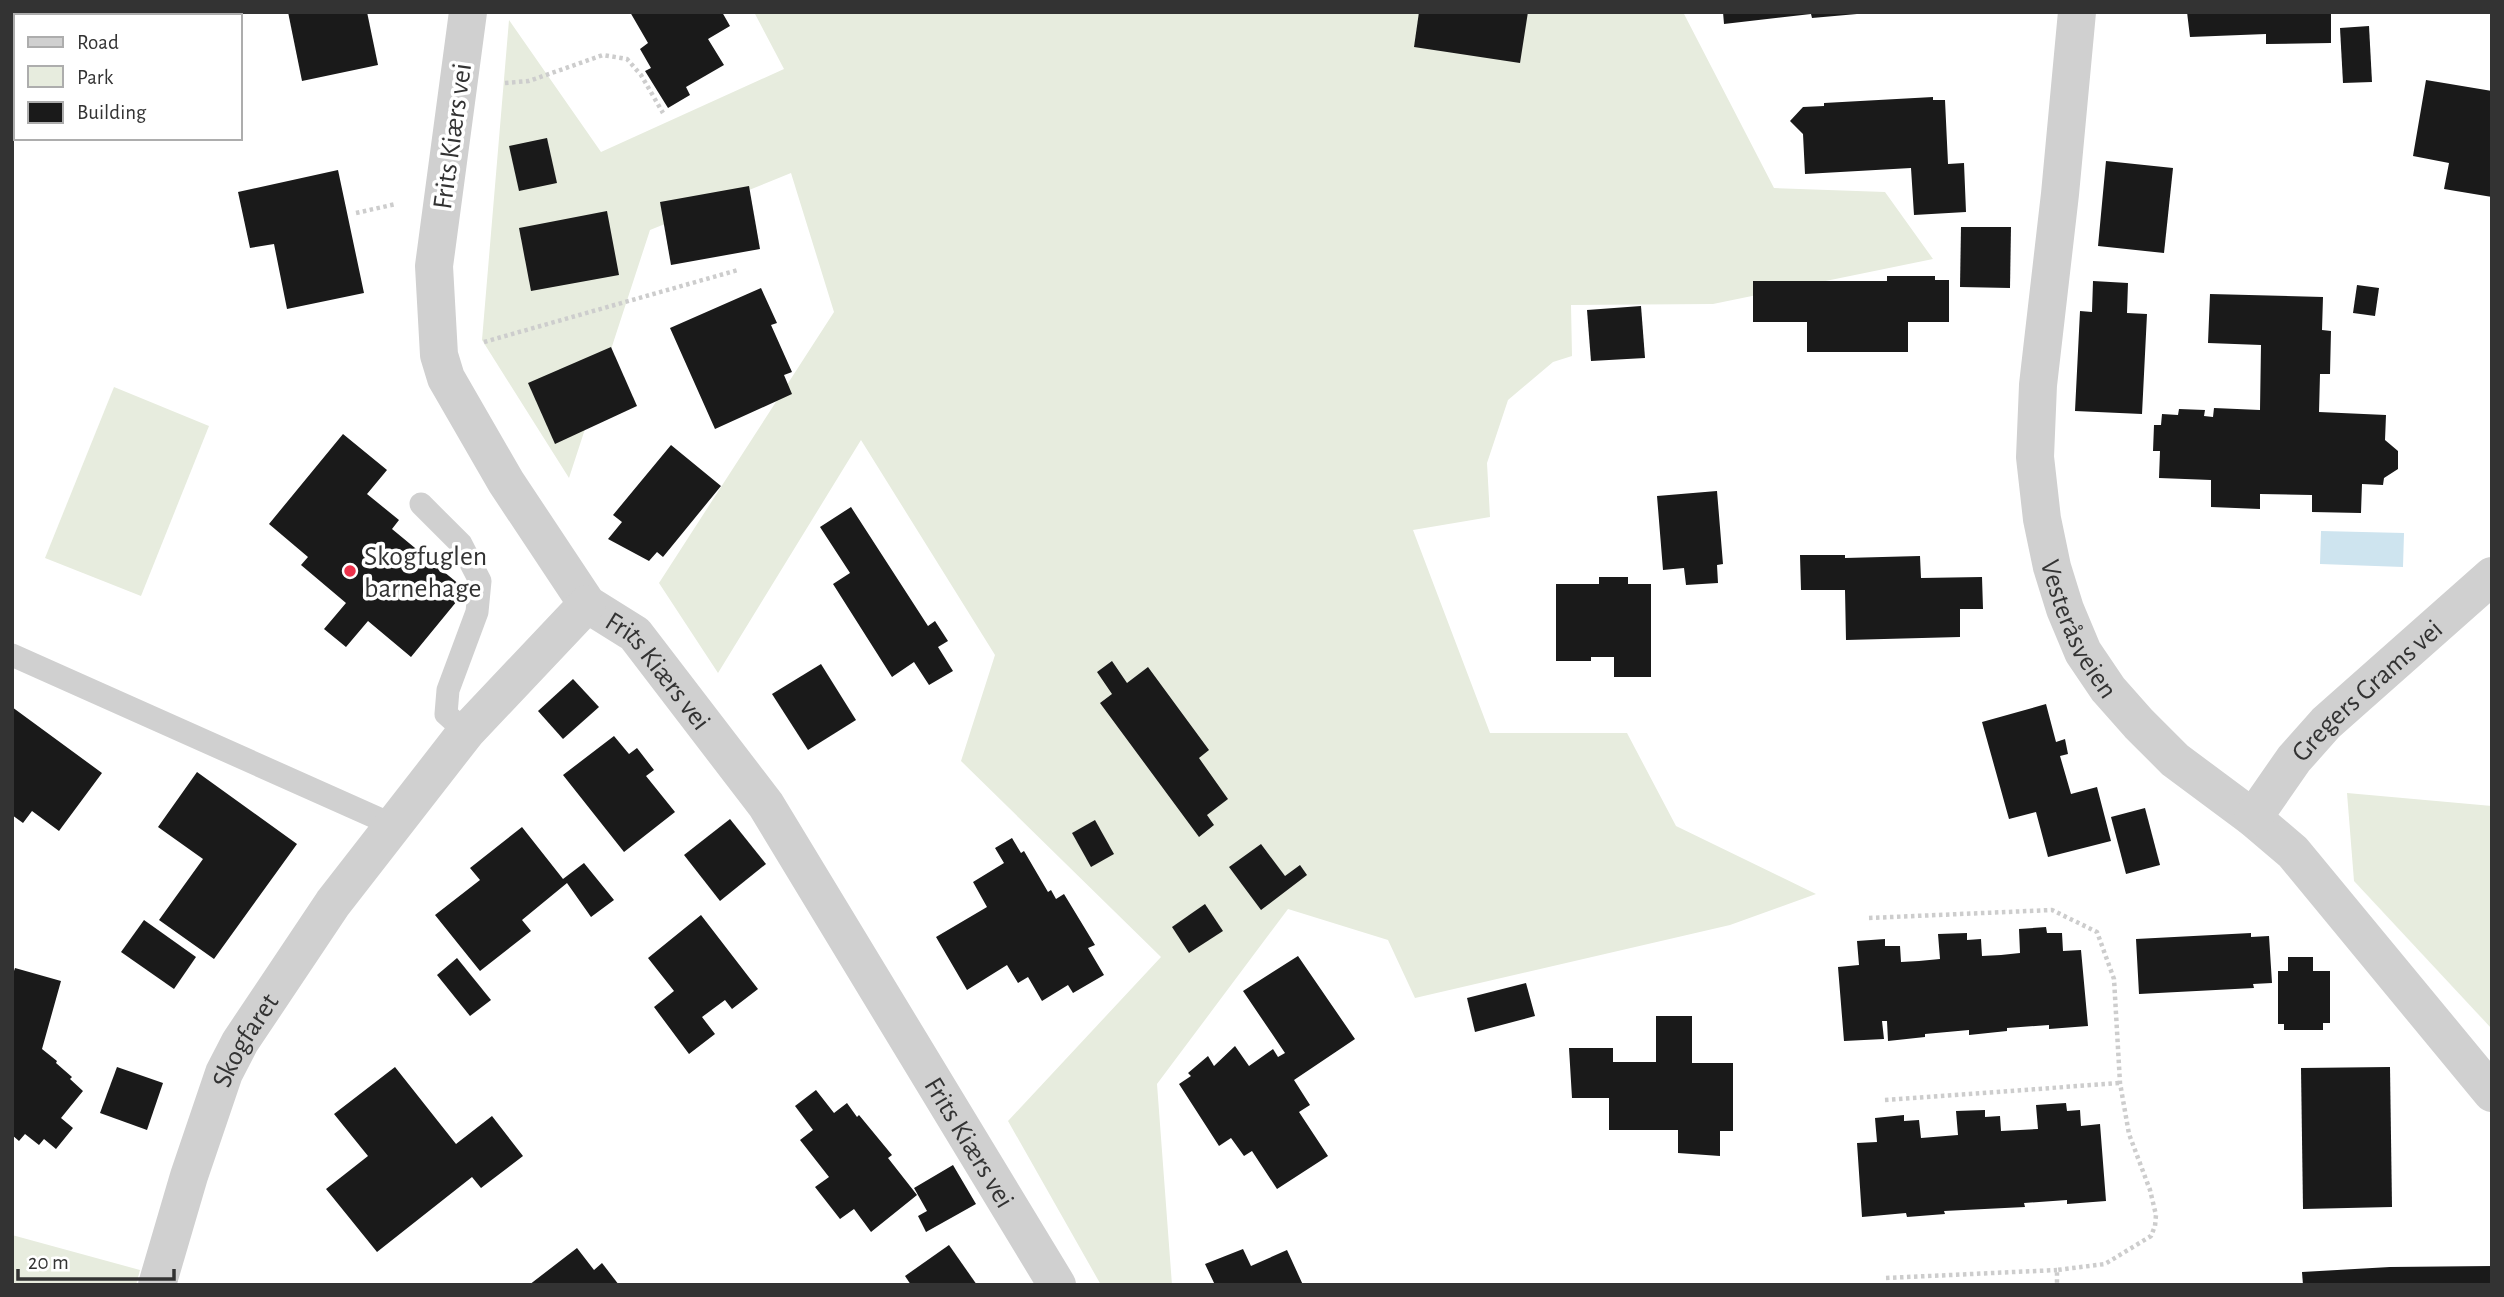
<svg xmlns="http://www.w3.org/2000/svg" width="2504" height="1297" font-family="'Alegreya Sans',sans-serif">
	<rect width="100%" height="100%" fill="#fff"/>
	<!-- green -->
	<g fill="#e7ecde">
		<path d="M754,12H1683L1774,188L1885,192L1933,259L1713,304L1571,305L1572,356L1553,362L1508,400L1487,463L1490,517L1413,530L1490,733H1627L1676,826L1816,894L1730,925L1415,998L1388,940L1288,909L1157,1084L1172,1285H1101L1008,1121L1161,957L961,761L995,655L861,440L718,673L659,583L834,312L791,173L650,230L569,478L482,340L509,20L601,152L784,69Z"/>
		<path d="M114,387L209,426L141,596L45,558Z"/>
		<path d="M2347,793L2492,806V1029L2354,881Z"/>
		<path d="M12,1235L140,1270L136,1285H12Z"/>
	</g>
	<!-- water -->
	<path fill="#cee4ef" d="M2321,531L2404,533L2403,567L2320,564Z"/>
	<!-- building -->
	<g fill="#1a1a1a">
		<path d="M288,12H367L378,65L302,81Z"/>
		<path d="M630,12H722L730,26L708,39L724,65L686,87L690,95L668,108L645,71L651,68L640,49L648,43Z"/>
		<path d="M1419,12H1528L1520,63L1414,47Z"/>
		<path d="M1723,12H1857V14L1812,18L1811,14L1724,24Z"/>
		<path d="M2187,12H2331V43L2266,44V34L2190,37Z"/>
		<path d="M2369,26L2372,82L2343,83L2340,28Z"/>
		<path d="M2426,80L2492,91V197L2444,189L2449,163L2413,156Z"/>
		<path d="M1933,97V100H1945L1948,164L1964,163L1966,212L1914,215L1911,168L1805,174L1803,134L1790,121L1803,107L1824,106V103Z"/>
		<path d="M547,138L557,183L519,191L509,146Z"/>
		<path d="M2106,161L2173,168L2164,253L2098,246Z"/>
		<path d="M338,170L364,293L287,309L274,244L250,248L238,192Z"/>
		<path d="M749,186L760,249L671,265L660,202Z"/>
		<path d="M607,211L619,275L531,291L519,228Z"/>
		<path d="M1961,227H2011L2010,288L1960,287Z"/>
		<path d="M1887,276H1935V280H1949V322H1908V352H1807V322H1753V281H1887Z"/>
		<path d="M2093,281L2128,283L2127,313L2147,314L2142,414L2075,411L2080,311L2092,312Z"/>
		<path d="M2357,285L2379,288L2375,316L2353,313Z"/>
		<path d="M761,288L777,323L771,325L792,372L784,375L792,394L715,429L670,328Z"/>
		<path d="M2210,294L2323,297L2322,330L2331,331L2330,374H2320L2319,412L2386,415L2385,440L2398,451V469L2384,478L2383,485L2362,484L2361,513L2312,512V495L2260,494V509L2211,507V480L2159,478L2160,451H2153L2154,425H2161L2162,414L2178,415L2179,409L2205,410L2204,416L2213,417L2214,408L2260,410L2261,345L2208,343Z"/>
		<path d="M1641,306L1645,358L1591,361L1587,310Z"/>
		<path d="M611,347L637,406L555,444L528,383Z"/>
		<path d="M343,434L387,470L367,494L399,520L392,529L466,590L411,657L368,621L346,647L324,629L346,603L301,565L308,557L269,524Z"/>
		<path d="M671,445L721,486L663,557L657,552L649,561L608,539L622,522L613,515Z"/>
		<path d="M1717,491L1723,564L1717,565L1718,583L1686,585L1684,568L1663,570L1657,496Z"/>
		<path d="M851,507L928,626L935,621L948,641L938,647L953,671L929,685L914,662L892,677L833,584L850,573L820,527Z"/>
		<path d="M1800,555H1845V558L1920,556L1921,578L1982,577L1983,609H1960V637L1846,640L1845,590H1801Z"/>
		<path d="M1599,577H1628V584H1651V677H1614V657H1591V661H1556V584H1599Z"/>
		<path d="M1112,661L1127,683L1148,667L1209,750L1199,758L1228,799L1207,815L1214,825L1199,837L1100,703L1112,694L1097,672Z"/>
		<path d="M821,664L856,720L808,750L772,694Z"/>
		<path d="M573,679L599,707L563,739L538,711Z"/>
		<path d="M2046,704L2056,742L2065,739L2068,754L2060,756L2071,794L2097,787L2111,841L2048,857L2036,812L2009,819L1982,722Z"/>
		<path d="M12,707L102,773L59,831L32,811L23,823L12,815Z"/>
		<path d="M614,736L629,754L637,748L654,770L646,776L675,812L624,852L563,775Z"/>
		<path d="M197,772L297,844L214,959L159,920L203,859L158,827Z"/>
		<path d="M2145,808L2160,865L2126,874L2111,817Z"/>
		<path d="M730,819L766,864L720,901L684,855Z"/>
		<path d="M1095,820L1114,854L1091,867L1072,833Z"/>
		<path d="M522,827L563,879L584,863L614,900L591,917L567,883L522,920L531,931L480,971L435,915L480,880L470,868Z"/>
		<path d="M1012,838L1021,853L1024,851L1048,892L1051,890L1056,899L1064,894L1095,945L1088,948L1104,975L1073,993L1068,985L1042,1001L1028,977L1018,983L1007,965L967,990L936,937L987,907L973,882L1004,863L995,848Z"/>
		<path d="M1261,844L1285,876L1300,865L1307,875L1261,910L1229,867Z"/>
		<path d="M1205,904L1223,931L1189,953L1172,927Z"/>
		<path d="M701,915L758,989L732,1009L725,1000L702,1017L715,1034L689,1054L654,1007L674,991L648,958Z"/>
		<path d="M144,920L196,957L174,989L121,952Z"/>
		<path d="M2046,927L2047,933H2062L2063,951L2081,950L2088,1026L2049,1029V1025L2007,1028V1031L1969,1035V1030L1925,1034V1037L1888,1041L1887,1021H1882L1884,1039L1844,1041L1838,967L1859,965L1857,941L1885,939V946H1900L1901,962L1919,961L1940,959L1938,934L1967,933V940L1981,939L1982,956L2001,955L2020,953L2019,929Z"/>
		<path d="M2251,933V937L2269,936L2272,983L2253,984L2254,988L2139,994L2136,939Z"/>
		<path d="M1298,956L1355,1039L1294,1080L1310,1105L1299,1112L1328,1156L1277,1189L1252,1151L1244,1156L1231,1138L1219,1146L1179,1084L1191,1076L1188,1073L1208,1056L1214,1066L1235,1046L1249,1066L1273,1049L1278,1057L1285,1053L1243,991Z"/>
		<path d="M2288,957H2313V971H2330V1023H2323V1030H2284V1024H2278V971H2288Z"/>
		<path d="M457,958L491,1000L470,1016L437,975Z"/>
		<path d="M15,968L61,981L42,1049L57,1061L56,1063L72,1077L70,1079L83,1091L61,1118L73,1128L56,1149L44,1139L39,1145L25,1134L19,1141L12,1135V977Z"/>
		<path d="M1526,983L1535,1016L1475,1032L1467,998Z"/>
		<path d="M1656,1016H1692V1063H1733V1131H1720V1156L1678,1153V1130H1609V1098H1572L1569,1048H1613V1062H1656Z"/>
		<path d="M117,1067L163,1083L147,1130L100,1113Z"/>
		<path d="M395,1067L456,1144L492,1116L523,1156L481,1188L472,1177L377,1252L326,1189L368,1156L334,1114Z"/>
		<path d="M2390,1067L2392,1207L2303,1209L2301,1068Z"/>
		<path d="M816,1090L834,1113L847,1103L857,1117L859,1115L892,1155L888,1158L917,1195L871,1232L854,1209L840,1219L815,1187L829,1177L800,1140L813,1130L795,1106Z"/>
		<path d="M2066,1103L2067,1111L2080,1110L2081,1126L2100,1124L2106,1201L2067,1204V1200L2024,1203L2025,1207L1944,1211L1945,1214L1907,1217L1906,1213L1862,1217L1857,1143L1877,1142L1875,1118L1904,1115V1121L1919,1120L1921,1138L1958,1135L1956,1111L1985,1110V1117L2000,1116L2001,1131L2038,1129L2036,1105Z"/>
		<path d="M953,1165L976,1204L926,1232L918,1216L927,1211L914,1188Z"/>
		<path d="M949,1245L977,1285H911L905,1276Z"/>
		<path d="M577,1248L594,1270L602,1263L619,1285H529Z"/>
		<path d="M1243,1249L1251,1266L1287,1250L1303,1285H1215L1205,1264Z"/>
		<path d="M2492,1266V1285H2303L2302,1272L2390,1267Z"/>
	</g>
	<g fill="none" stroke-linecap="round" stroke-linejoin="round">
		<!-- path -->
		<g stroke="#cdcdcd" stroke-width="4.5" stroke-dasharray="3.5 3.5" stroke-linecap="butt">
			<path d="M505,83L529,81L603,55L627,59L641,75L663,113"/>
			<path d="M356,213L396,204"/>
			<path d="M484,342L738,270"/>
			<path d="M1869,918L2052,910L2097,932L2114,979L2120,1083L2129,1134L2150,1190L2156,1215L2155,1226L2151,1236L2105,1264L2057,1270V1285"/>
			<path d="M1885,1100L2120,1083"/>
			<path d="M1886,1278L2057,1270"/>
		</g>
		<!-- service -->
		<g stroke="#d0d0d0" stroke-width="23">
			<path d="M421,504L461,544L480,581L477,612L448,690L446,714L466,732"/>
			<path d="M12,655L395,826"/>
		</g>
		<!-- minor -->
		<g stroke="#d0d0d0" stroke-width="38">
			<path id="s1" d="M468,12L434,266L439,355L446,378L506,482L587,604L635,634L766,805L1057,1285"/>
			<path id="s2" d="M2077,12L2060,194L2038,385L2035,457L2042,519L2052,567L2065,609L2083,652L2108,689L2139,724L2175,760L2253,818L2293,852L2492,1093"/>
			<path id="s3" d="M2253,818L2294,759L2326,723L2492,576"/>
			<path id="s4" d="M157,1285L189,1176L224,1073L240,1042L333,903L466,732L587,604"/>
		</g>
	</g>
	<!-- markers -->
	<circle fill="#ed324b" stroke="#fff" stroke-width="2.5" cx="350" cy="571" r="7"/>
	<g text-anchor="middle" stroke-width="7" stroke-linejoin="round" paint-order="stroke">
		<!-- street labels -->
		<g font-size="28" fill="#333" stroke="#fff">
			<text transform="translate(451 136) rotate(-82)" y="10">Frits Kiærs vei</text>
			<text dy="10" stroke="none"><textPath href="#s2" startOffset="626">Vesteråsveien</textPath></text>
			<text dy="10" stroke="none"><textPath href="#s1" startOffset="735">Frits Kiærs vei</textPath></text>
			<text dy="10" stroke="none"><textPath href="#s3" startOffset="172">Gregers Grams vei</textPath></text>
			<text dy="10" stroke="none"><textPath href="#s4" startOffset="261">Skogfaret</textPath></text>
			<text dy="10" stroke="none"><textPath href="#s1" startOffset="1302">Frits Kiærs vei</textPath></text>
		</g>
		<!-- poi labels -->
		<g font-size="28" fill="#333" stroke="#fff" text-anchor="start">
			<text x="364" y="565">Skogfuglen<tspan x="364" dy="32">barnehage</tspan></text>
		</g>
	</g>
	<!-- border -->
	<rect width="2504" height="1297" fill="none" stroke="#333333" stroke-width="28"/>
	<!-- legend -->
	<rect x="14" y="14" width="228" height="126" fill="#ffffff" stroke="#adadad" stroke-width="2"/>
	<rect x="28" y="37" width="35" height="10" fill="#d0d0d0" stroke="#adadad" stroke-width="2"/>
	<text x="77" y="49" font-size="21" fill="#333333">Road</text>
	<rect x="28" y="66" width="35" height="21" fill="#e7ecde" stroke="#adadad" stroke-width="2"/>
	<text x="77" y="84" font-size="21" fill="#333333">Park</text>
	<rect x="28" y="102" width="35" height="21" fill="#1a1a1a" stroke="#adadad" stroke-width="2"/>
	<text x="77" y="119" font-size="21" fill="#333333">Building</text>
	<!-- scale -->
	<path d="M18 1269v10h156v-10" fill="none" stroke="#333333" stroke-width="3.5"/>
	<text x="28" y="1269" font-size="21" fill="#333333" stroke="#ffffff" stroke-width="5" paint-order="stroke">20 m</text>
</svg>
